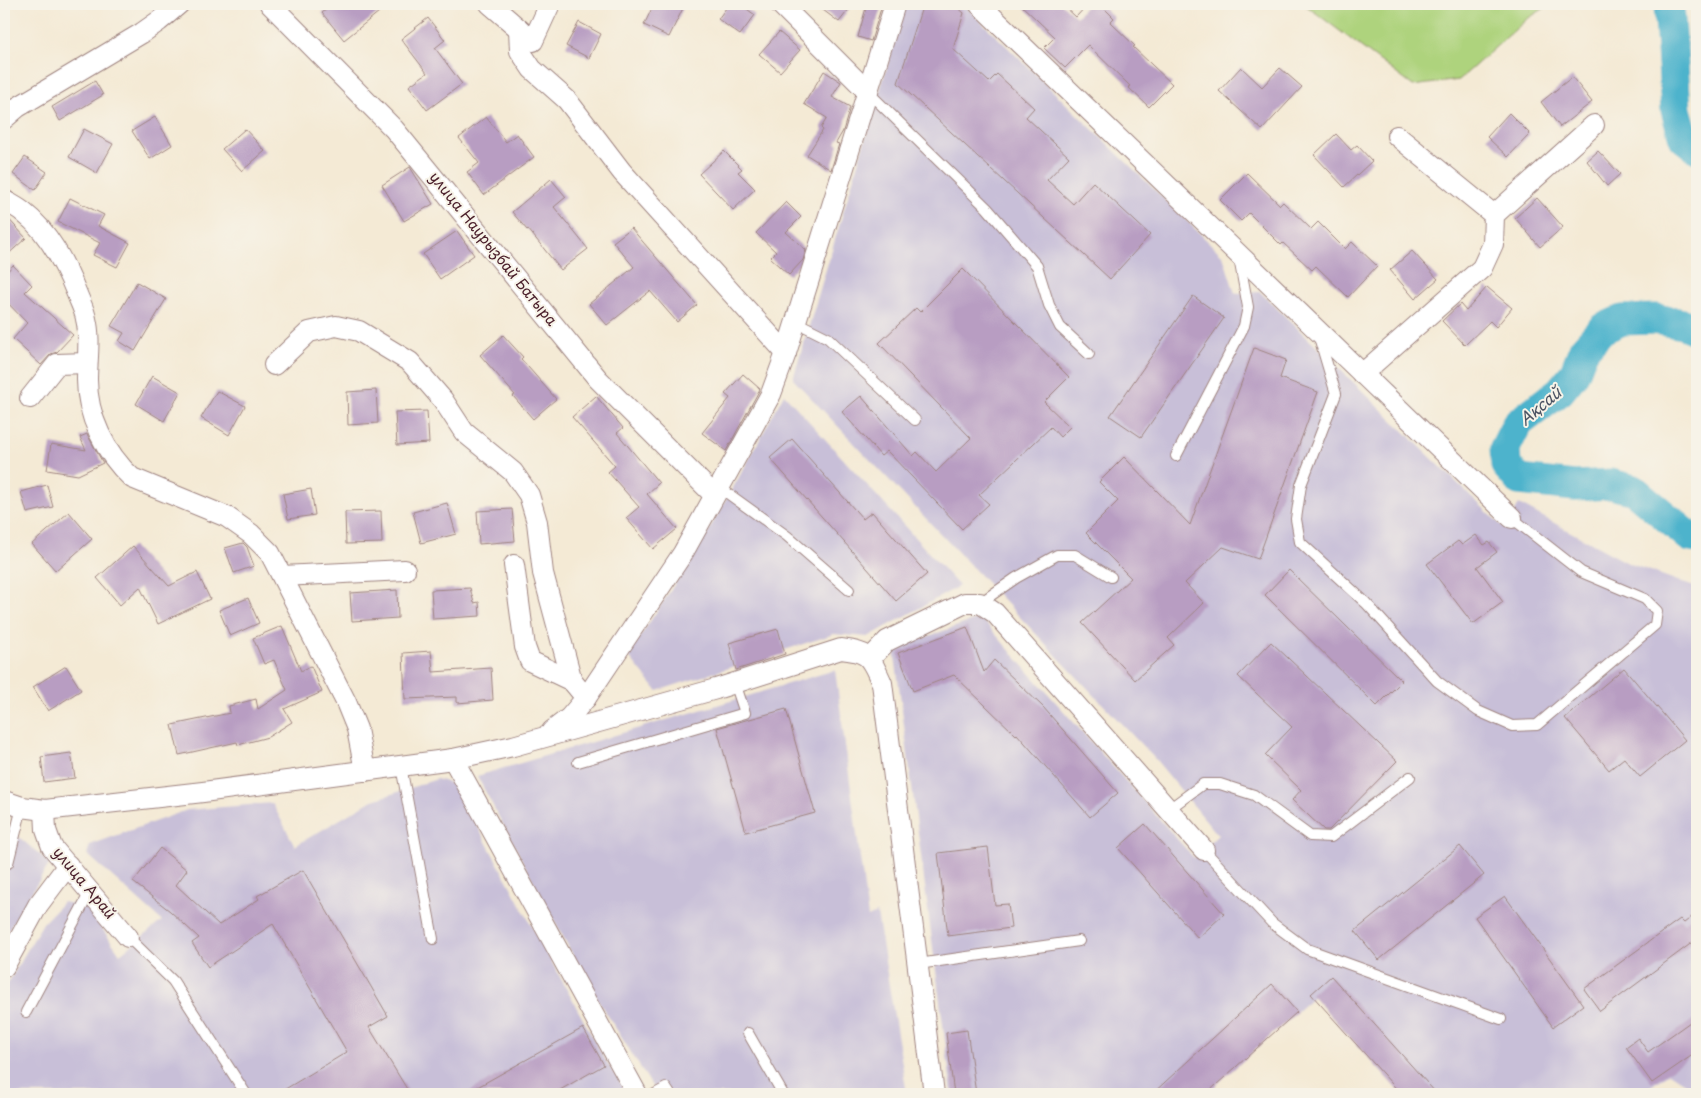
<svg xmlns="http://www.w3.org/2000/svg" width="1701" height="1098" font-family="'Playpen Sans',sans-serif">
	<rect width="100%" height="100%" fill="#f7f3e8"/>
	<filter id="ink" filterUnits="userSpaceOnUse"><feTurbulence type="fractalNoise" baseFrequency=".02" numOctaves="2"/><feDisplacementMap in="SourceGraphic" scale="10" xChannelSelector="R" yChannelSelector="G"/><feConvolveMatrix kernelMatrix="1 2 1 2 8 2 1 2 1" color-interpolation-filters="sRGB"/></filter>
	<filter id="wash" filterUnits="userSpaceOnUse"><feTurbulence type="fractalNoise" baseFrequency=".0096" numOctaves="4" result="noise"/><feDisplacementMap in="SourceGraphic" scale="20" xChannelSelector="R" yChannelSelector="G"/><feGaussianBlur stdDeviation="1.12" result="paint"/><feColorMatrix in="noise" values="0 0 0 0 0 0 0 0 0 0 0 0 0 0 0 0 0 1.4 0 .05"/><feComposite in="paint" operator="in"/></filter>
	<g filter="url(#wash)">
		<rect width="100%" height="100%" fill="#f4ead5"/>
		<!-- industrial -->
		<g fill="#c8bfd8">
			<path d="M906,4H963L1223,256L1235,293L1260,292L1506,530L1519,504L1628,563L1697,588V1091L1669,1073L1640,1094H1407L1315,995L1205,1094H952L894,648L981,618L1194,858L1218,835L1156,760L793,379Z"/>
			<path d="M784,394L959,586L868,637L834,634L657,691L628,655L701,544L747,463Z"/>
			<path d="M835,670L868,917L877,913L907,1094H657L590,987L477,776Z"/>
			<path d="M437,779L455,785L603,1056L628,1094H4V990L43,923L63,902L87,907L120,954L162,921L87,854L90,845L187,810L272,803L295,846L371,801Z"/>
			<path d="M4,825L50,863L4,937Z"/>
		</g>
		<!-- green -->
		<path fill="#aed37d" stroke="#7c7954" d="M1304,4H1551L1527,19L1459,80L1413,86Z"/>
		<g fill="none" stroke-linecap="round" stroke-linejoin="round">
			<!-- river -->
			<g stroke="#4db3cc" stroke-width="31">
				<path d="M1669,4L1676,110L1684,138L1697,148"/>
				<path d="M1697,330L1683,324L1656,319L1622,320L1602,329L1584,349L1574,374L1560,391L1517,424L1505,448L1506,465L1519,480L1575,486L1611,484L1634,490L1690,537L1697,538"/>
			</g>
		</g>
		<g id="blocks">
			<!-- building -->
			<g fill="#b89dc2">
				<path d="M333,4H389L344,40L322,13Z"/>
				<path d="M654,4H685L669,37L644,25Z"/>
				<path d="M729,4H740L755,15L740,35L718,19Z"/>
				<path d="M815,4H853L839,22Z"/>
				<path d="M867,4L882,5L871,41L858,37Z"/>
				<path d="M923,4H954L964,13L953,49L989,82L997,74L1034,108L1026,117L1069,157L1047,180L1073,204L1093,182L1150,235L1110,279L898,83Z"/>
				<path d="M1020,4H1062L1076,17L1088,4H1100L1114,18L1110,22L1135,46L1133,47L1172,84L1149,107L1128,87L1130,86L1088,45L1065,68L1044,48L1055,37Z"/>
				<path d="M428,18L445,40L435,48L462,84L427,110L409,86L427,73L401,39Z"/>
				<path d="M579,22L601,34L589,58L566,46Z"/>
				<path d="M779,32L800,50L780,72L759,54Z"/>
				<path d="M1241,67L1262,87L1280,68L1302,87L1262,130L1219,91Z"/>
				<path d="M824,71L841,82L832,97L850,107L843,131L836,143L839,144L831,170L807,155L823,130L821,128L827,118L804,104Z"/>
				<path d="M1572,77L1592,102L1560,127L1541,102Z"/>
				<path d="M95,81L103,95L60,121L52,107Z"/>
				<path d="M1509,113L1530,134L1508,157L1487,137Z"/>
				<path d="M155,117L172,145L150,159L132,131Z"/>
				<path d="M486,117L506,142L517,134L534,157L484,195L467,172L479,163L459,138Z"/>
				<path d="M84,129L113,144L97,173L69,157Z"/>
				<path d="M245,129L265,151L242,171L222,149Z"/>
				<path d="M1336,134L1351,150L1357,145L1372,161L1344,187L1314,155Z"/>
				<path d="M724,151L742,169L738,172L755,189L733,210L699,174Z"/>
				<path d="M1598,151L1620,174L1607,186L1587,161Z"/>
				<path d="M25,157L47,172L35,190L13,174Z"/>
				<path d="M410,167L433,204L404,221L382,185Z"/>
				<path d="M1247,173L1280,205L1283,202L1311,229L1318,222L1345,249L1352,242L1377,266L1348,297L1316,266L1312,270L1283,243L1281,245L1249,213L1241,221L1220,200Z"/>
				<path d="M551,179L566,197L554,207L588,249L561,270L528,229L527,230L512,212Z"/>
				<path d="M70,198L104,215L98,226L130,243L117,267L93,255L100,243L58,222Z"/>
				<path d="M1537,198L1563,227L1540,247L1515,218Z"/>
				<path d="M786,202L801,217L786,232L806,250L803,260L789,275L770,258L776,252L756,233Z"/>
				<path d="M4,214L26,238L4,258Z"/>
				<path d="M631,228L697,305L677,322L650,291L607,325L589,304L634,267L613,242Z"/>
				<path d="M457,231L474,255L440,279L423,254Z"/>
				<path d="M1412,251L1438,279L1415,299L1390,270Z"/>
				<path d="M13,265L32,285L25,292L73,335L57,352L51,354L41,365L13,339L27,323L4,299V275Z"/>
				<path d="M963,269L1069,377L1044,402L1070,427L1060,437L1051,427L979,495L989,504L962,529L887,451L881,456L842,412L861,396L913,456L917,452L936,472L971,438L879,343L916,308L920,312Z"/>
				<path d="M137,282L166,299L135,351L119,341L124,333L111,326Z"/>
				<path d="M1487,287L1512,308L1496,327L1490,321L1465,345L1442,321L1460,304L1466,311Z"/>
				<path d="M1193,296L1224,318L1141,437L1110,416Z"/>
				<path d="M503,335L523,357L521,359L556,399L533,419L513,396L515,395L480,355Z"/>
				<path d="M1254,348L1286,360L1280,378L1318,392L1258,559L1223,547L1185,583L1204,603L1168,638L1174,645L1135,680L1082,623L1131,578L1086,533L1118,501L1099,482L1124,457L1190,525Z"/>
				<path d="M743,374L760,389L726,451L702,433L730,398L725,394Z"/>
				<path d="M152,376L180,392L164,421L136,404Z"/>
				<path d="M376,390L378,423L348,425L347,392Z"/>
				<path d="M217,391L245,406L229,435L201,418Z"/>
				<path d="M596,396L623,428L617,433L659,483L647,494L677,529L653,549L626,518L639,507L608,472L615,466L572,417Z"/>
				<path d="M427,411L429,443L397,445L395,412Z"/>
				<path d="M87,434L103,463L78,475L47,470L51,444L86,450L80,437Z"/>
				<path d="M792,439L863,519L872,512L927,574L896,601L770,458Z"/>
				<path d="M47,485L53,507L27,513L21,492Z"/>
				<path d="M311,489L315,515L288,519L283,494Z"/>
				<path d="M447,503L456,534L421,543L413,512Z"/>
				<path d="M512,509L515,541L479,544L477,511Z"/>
				<path d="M381,511L382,543L346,544L345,512Z"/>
				<path d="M69,512L92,539L56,571L32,544Z"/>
				<path d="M1476,535L1484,545L1489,542L1497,552L1477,567L1503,602L1473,624L1427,564L1458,541L1462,545Z"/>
				<path d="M243,543L247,547L254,566L234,573L225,548Z"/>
				<path d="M133,546L169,586L197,572L210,599L158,624L140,587L120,605L97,578Z"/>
				<path d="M1289,570L1402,681L1377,706L1265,595Z"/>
				<path d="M470,588L474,603L479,602L480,616L433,619L431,590Z"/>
				<path d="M397,590L398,618L352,621L350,593Z"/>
				<path d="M248,598L259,623L230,636L219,610Z"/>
				<path d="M282,626L301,671L311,666L322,692L284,709L292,722L268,737L238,745L237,742L179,755L172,725L230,713L229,706L256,699L258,709L287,690L274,660L264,664L253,638Z"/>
				<path d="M967,627L984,672L994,660L1043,707L1118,793L1090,817L1017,734L1016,735L954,675L913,691L898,653Z"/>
				<path d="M778,629L785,654L736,670L729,643Z"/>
				<path d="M1271,642L1397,761L1329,830H1324L1292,800L1301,790L1265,755L1292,727L1238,676Z"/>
				<path d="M431,651L433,672L491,668L493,700L457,703V697L405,699L403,653Z"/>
				<path d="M66,666L81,690L48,711L33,687Z"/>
				<path d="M1624,668L1685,740L1640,777L1624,758L1609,770L1565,718Z"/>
				<path d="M786,709L815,813L746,832L717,728Z"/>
				<path d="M71,753L75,778L44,782L41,757Z"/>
				<path d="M1145,824L1224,914L1198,938L1118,848Z"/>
				<path d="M1460,846L1484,875L1379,960L1355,931Z"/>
				<path d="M988,847L995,905L1008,904L1011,928L948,936L938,853Z"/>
				<path d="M160,848L187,870L176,885L219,925L259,899L257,896L303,870L388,1016L369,1027L410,1094H277L347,1052L273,924L208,967L192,943L199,938L170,911L133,882Z"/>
				<path d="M1505,896L1583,1005L1553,1027L1475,917Z"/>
				<path d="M1697,913V939L1600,1011L1584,989L1680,919L1684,923Z"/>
				<path d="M1331,976L1437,1094H1401L1311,994Z"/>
				<path d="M1272,984L1297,1012L1206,1094H1152Z"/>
				<path d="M1697,1017V1052L1652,1083L1626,1047L1638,1038L1648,1052Z"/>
				<path d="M583,1028L604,1065L553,1094H465Z"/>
				<path d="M967,1030L976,1094H954L946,1033Z"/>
			</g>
		</g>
	</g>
	<g filter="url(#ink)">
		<use href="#blocks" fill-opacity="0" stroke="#9f8480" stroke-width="1"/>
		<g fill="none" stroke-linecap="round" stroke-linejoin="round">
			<!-- lane casing -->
			<g stroke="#9f8480" stroke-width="12">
				<g id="lane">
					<path d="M868,92L987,208L1037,266L1049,305L1060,327L1089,354"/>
					<path d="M796,322L828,338L915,420"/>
					<path d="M1319,337L1336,394L1301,485L1296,519L1300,542L1366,603L1437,681L1478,711L1512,726L1537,725L1655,625L1657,611L1645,599L1581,572L1512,518"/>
					<path d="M1176,456L1244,326L1248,307L1239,258"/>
					<path d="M719,487L787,536L849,590"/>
					<path d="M980,603L1016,578L1057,555H1075L1111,577"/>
					<path d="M578,762L745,713L735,683"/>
					<path d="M401,766L433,939"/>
					<path d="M1169,809L1203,784H1220L1254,795L1310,836L1331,837L1410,777"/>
					<path d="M1204,850L1272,923L1307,949L1501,1019"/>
					<path d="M8,863L22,807"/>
					<path d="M128,937L173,981L246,1094"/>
					<path d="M918,964L1079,941"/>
					<path d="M26,1012L90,892"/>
					<path d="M748,1033L783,1094"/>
					<path d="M655,1094L666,1088L670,1094"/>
				</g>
			</g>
			<!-- street casing -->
			<g stroke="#9f8480" stroke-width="22">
				<g id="street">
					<path d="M270,4L394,129L598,379L714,495"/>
					<path d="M490,4L533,41L550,4"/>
					<path d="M780,4L868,92"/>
					<path d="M979,4L1512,518"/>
					<path d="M519,29L520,51L532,69L567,100L622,172L786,353"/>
					<path d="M4,119L18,107L142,33L159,21L179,4"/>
					<path d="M1397,136L1494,215"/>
					<path d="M4,200C10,204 17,207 23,212C49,232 65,264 77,294C80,302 85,311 86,319C91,338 87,360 87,380C87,416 105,453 132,478L227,517L251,534L270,553L346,702L357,729L365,771"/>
					<path d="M274,365L309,332L336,326L359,331L410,362L443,400L464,432L513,472L529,495L537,522L543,573L572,681L586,698"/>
					<path d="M1362,374L1482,268L1493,244L1494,215L1594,125"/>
					<path d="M30,398L57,364L87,363"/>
					<path d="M514,565L525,647L530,661L572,681"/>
					<path d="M282,576L405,570"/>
					<path d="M870,659L887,641L965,603H980L995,613L1204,850"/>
					<path d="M552,731L569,718L586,698L683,553L771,394L786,353L895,4"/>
					<path d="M453,759L637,1094"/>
					<path d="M4,801L22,807L45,810L203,792L453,759L513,746L716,689L841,649C871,652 870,658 882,683L934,1094"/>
					<path d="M45,810L46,830L52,847L128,937"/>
					<path d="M4,967L38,905L68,865"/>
				</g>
			</g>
			<!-- lane -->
			<use href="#lane" stroke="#fff" stroke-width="10"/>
			<!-- street -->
			<use href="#street" stroke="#fff" stroke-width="20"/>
		</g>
	</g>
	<g text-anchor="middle" stroke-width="4" stroke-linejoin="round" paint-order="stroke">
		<!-- street labels -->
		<g font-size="15" fill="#4a1f2b" stroke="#f7f3e8">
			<text transform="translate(493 249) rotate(51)" y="5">улица Наурызбай Батыра</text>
			<text transform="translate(84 883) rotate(50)" y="5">улица Арай</text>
		</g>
		<!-- water labels -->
		<g font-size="16" font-style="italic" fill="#4b5363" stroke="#f7f3e8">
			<text transform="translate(1540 406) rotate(-40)" y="6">Ақсай</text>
		</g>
	</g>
	<!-- margin -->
	<rect width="1701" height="1098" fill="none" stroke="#f7f3e8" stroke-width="20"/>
</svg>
